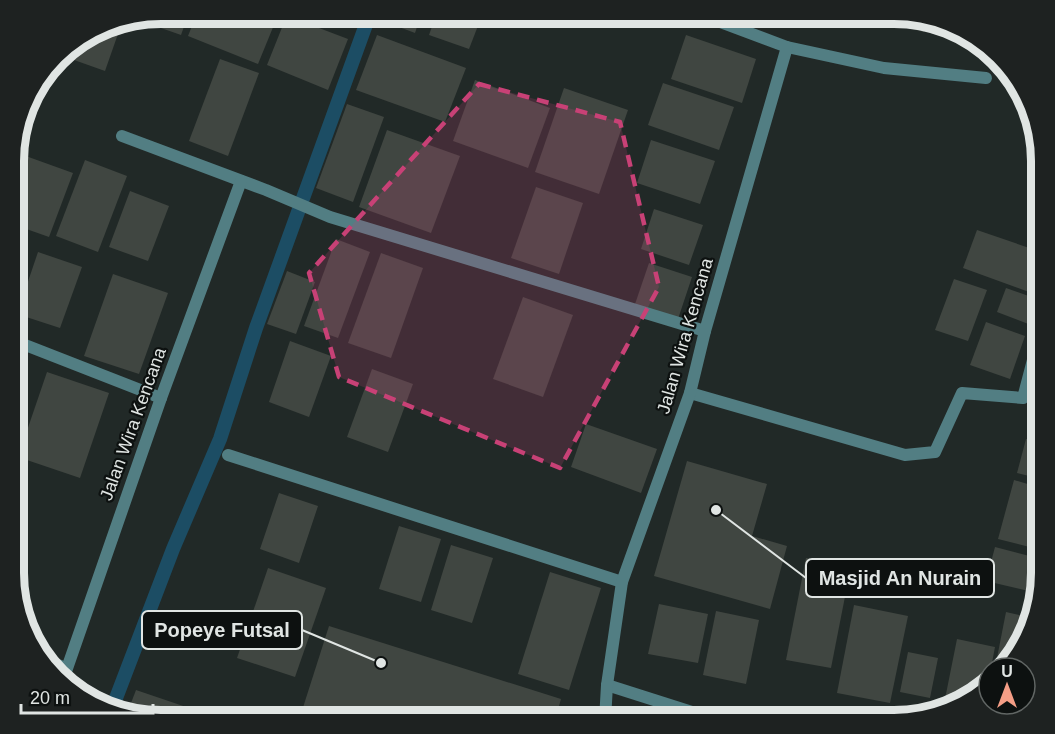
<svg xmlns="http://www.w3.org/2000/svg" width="1055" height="734" font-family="Arial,sans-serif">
	<rect width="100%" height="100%" fill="#212927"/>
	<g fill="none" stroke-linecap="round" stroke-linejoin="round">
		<!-- stream -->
		<path stroke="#1c4d64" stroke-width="14" d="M113,706L173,549L220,439L256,328L368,19"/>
	</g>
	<!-- building -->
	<g fill="#404641">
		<path d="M889,14H903L927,23L924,32L886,22Z"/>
		<path d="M420,18L415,33L378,19Z"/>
		<path d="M435,18H481L469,49L429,35Z"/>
		<path d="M337,19H357L354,26Z"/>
		<path d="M276,20L258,64L188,36L194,21Z"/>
		<path d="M285,20H298L348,39L328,90L267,65Z"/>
		<path d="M141,21H186L181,35Z"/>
		<path d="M932,25L971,39L970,42L930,33Z"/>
		<path d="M105,26L119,31L105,71L60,55L64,50Z"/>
		<path d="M377,35L466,68L445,122L356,90Z"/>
		<path d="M686,35L756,59L742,103L671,79Z"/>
		<path d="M220,59L259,73L228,156L189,141Z"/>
		<path d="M475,80L550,108L528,168L453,141Z"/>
		<path d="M663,83L734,107L719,150L648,125Z"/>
		<path d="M564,88L628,110L599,194L535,172Z"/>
		<path d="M347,104L384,117L353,202L316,188Z"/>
		<path d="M387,130L460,156L431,233L359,207Z"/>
		<path d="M651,140L715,161L700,204L637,183Z"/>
		<path d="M23,155L73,173L49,237L15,225V177Z"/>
		<path d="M85,160L127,176L98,252L56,236Z"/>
		<path d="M536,187L583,203L559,274L511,258Z"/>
		<path d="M130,191L169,206L148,261L109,247Z"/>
		<path d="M654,209L703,225L689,265L641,249Z"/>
		<path d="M977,230L1041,252L1029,292L963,268Z"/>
		<path d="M336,239L370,252L338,338L304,326Z"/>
		<path d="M38,252L82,267L60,328L17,314Z"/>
		<path d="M381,253L423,268L391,358L348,343Z"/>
		<path d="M649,263L692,277L677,322L634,307Z"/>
		<path d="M287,271L315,282L296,334L267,324Z"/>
		<path d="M113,274L168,293L139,374L84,356Z"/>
		<path d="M954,279L987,290L968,341L935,330Z"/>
		<path d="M1006,288L1040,300L1031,325L997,312Z"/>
		<path d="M523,297L573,315L543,397L493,379Z"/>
		<path d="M986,322L1025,336L1010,379L970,365Z"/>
		<path d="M290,341L331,356L309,417L269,402Z"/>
		<path d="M372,369L413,384L388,452L347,437Z"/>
		<path d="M47,372L109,393L80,478L18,457Z"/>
		<path d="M1040,373H1041V393L1035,392Z"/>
		<path d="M1038,402L1041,403V439L1029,436Z"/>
		<path d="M586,424L657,449L641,493L571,467Z"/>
		<path d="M1026,439L1041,443V479L1017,473Z"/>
		<path d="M687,461L767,484L752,536L787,546L770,609L654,576Z"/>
		<path d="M1014,480L1041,488V550L998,539Z"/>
		<path d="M279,493L318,506L299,563L260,549Z"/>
		<path d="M399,526L441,539L421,602L379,589Z"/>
		<path d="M451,545L493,558L472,623L431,610Z"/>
		<path d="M995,547L1041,559V582L1037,593L986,581Z"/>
		<path d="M806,558L851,566L831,668L786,660Z"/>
		<path d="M268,568L326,588L295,677L237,658Z"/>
		<path d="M550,572L601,588L569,690L518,674Z"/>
		<path d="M659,604L708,614L698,663L648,654Z"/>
		<path d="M854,605L908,616L890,703L837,693Z"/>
		<path d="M716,611L759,620L746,684L703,675Z"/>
		<path d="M1006,612L1028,617L1011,662L1004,668H995Z"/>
		<path d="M329,626L561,699L555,720H299Z"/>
		<path d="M957,639L995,647L991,668H989L988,681L959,705L943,709Z"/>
		<path d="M908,652L938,658L930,698L900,692Z"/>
		<path d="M136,690L195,710L191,720H152L128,711Z"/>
	</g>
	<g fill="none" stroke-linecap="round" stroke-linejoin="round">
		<!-- street -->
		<g stroke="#527e83" stroke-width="12">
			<path d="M787,47L884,68L986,78"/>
			<path d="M122,136L266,190L330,217L705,331"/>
			<path d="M15,341L161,398"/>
			<path d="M690,393L905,455L935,452L962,393L1023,398L1039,337L1041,336"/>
			<path d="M228,455L622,582"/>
			<path d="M45,660L66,668"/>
			<path d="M63,680L161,398L241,181"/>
			<path d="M607,685L717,720"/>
			<path d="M605,720L607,685L622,582L690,393L705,331L787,47L704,16"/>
		</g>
	</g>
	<!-- marked area -->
	<path fill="#c84176" fill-opacity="0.2" stroke="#c84176" stroke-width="4.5" stroke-dasharray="12 8" stroke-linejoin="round" d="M479,84L620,122L659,287L560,468L339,377L309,273Z"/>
	<g text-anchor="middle" stroke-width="4.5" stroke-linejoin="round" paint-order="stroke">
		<!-- street labels -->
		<g font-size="18" fill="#e0e5e3" stroke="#0d1110">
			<text transform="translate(685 336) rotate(-74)" y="6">Jalan Wira Kencana</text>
			<text transform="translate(133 424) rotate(-70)" y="6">Jalan Wira Kencana</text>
		</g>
	</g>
	<!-- crop -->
	<path d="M0 0H1055V734H0ZM161 24H894A137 137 0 0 1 1031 161V573A137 137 0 0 1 894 710H161A137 137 0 0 1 24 573V161A137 137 0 0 1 161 24Z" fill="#1e2221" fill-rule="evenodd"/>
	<path fill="none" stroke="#e0e5e3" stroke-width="8" d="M161 24H894A137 137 0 0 1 1031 161V573A137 137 0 0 1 894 710H161A137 137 0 0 1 24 573V161A137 137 0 0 1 161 24Z"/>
	<!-- callouts -->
	<path fill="none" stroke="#e0e5e3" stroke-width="2" d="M716 510L806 578M381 663L302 630"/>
	<g fill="#e0e5e3" stroke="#0d1110" stroke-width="2">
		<circle cx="716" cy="510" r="6"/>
		<circle cx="381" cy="663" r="6"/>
	</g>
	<g fill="#0d1110" stroke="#e0e5e3" stroke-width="2">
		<rect x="806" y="559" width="188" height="38" rx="6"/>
		<rect x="142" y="611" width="160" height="38" rx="6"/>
	</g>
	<g font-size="20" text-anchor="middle" font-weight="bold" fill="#e0e5e3">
		<text x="900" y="585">Masjid An Nurain</text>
		<text x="222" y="637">Popeye Futsal</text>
	</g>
	<!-- north arrow -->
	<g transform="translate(1007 686)"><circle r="28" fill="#0d1110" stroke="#616664" stroke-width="1.5"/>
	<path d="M0-4.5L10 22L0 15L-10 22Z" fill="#f49e86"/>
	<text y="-9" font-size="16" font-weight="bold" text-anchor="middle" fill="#e0e5e3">U</text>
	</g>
	<!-- scale -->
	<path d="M21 704v9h132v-9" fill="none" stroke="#e0e5e3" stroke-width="3"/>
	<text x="30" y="704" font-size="18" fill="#e0e5e3" stroke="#0d1110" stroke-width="4.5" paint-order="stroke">20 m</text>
</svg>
